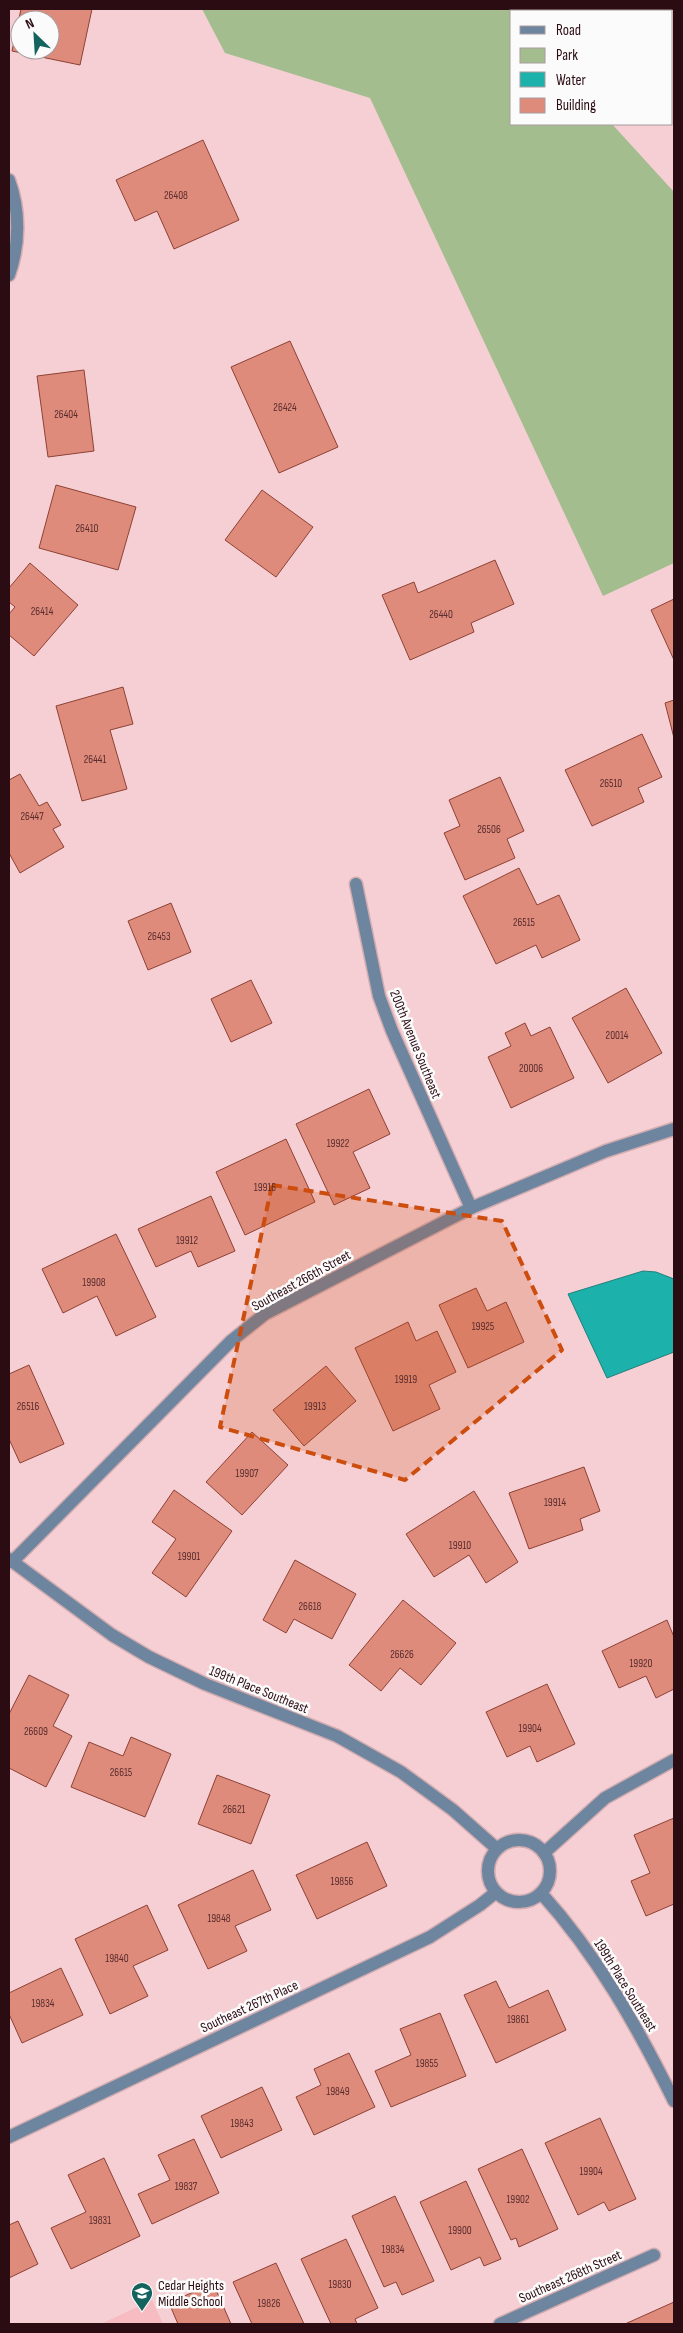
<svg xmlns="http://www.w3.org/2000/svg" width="683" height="2333" font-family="'Sofia Sans Condensed',sans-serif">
	<rect width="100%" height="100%" fill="#f5cfd3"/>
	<!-- built -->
	<path fill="#f7bbc2" d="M152,2300L163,2324H101Z"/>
	<!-- green -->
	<path fill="#a4bd8f" d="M202,9H534L535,11H512V124H612L674,192V563L603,596L370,98L225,53Z"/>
	<!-- water -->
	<path fill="#1cb1ab" stroke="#21807d" d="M643,1271L656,1272L674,1279V1352L607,1378L568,1294Z"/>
	<!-- building -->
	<g fill="#df8b7c" stroke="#8e4135" fill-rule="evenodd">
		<path d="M21,9H92L80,65L12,51ZM20,20H50V50H20Z"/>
		<path d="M203,140L239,220L174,249L157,211L135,221L116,180Z"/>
		<path d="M290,341L338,447L279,473L231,367Z"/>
		<path d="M84,370L94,451L48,457L37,376Z"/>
		<path d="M56,485L136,507L118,570L39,548Z"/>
		<path d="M262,490L313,527L276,577L225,540Z"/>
		<path d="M495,560L514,604L471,623L474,632L410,660L382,595L414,582L418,593Z"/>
		<path d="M30,563L78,605L34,656L9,635V614L15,607L9,602V588Z"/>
		<path d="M674,599V660L651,610Z"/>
		<path d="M123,687L133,724L110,730L127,789L82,801L56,706Z"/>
		<path d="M674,700V738L665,703Z"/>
		<path d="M642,734L662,777L638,788L644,802L592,826L565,770Z"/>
		<path d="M20,774L39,806L47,802L61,825L53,829L64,847L20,873L9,853V780Z"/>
		<path d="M500,777L524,831L507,839L515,858L465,880L444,833L460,826L449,800Z"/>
		<path d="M519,868L537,905L559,895L580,940L542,958L536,945L496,964L463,896Z"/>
		<path d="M171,903L191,952L148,970L128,921Z"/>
		<path d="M251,980L272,1023L231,1042L211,999Z"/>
		<path d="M626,988L662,1053L608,1083L572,1018Z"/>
		<path d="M525,1023L531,1036L550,1027L574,1078L511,1108L488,1057L511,1046L505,1033Z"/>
		<path d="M369,1089L390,1134L353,1152L370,1188L334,1205L296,1124Z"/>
		<path d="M286,1139L315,1202L245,1235L216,1172Z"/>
		<path d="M211,1196L235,1251L198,1267L191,1251L156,1267L138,1229Z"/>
		<path d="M116,1234L156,1317L116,1336L97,1296L63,1313L42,1269Z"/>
		<path d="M476,1288L487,1311L506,1302L524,1342L468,1368L439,1305Z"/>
		<path d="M408,1322L416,1341L437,1331L456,1372L429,1385L440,1409L393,1431L355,1348Z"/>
		<path d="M29,1365L64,1444L20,1463L9,1439V1374Z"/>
		<path d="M326,1366L356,1401L304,1446L273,1410Z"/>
		<path d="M252,1432L288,1465L242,1515L206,1482Z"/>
		<path d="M584,1467L600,1511L580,1519L583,1530L529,1549L509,1493Z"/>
		<path d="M174,1490L232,1531L186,1597L152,1573L176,1539L152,1522Z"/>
		<path d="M474,1491L518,1562L486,1583L469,1555L434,1577L406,1534Z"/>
		<path d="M295,1560L356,1594L332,1639L294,1619L286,1633L263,1620Z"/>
		<path d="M403,1600L456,1643L421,1685L400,1668L381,1691L349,1665Z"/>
		<path d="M667,1620L674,1637V1689L656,1698L646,1676L619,1688L602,1651Z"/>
		<path d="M29,1675L69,1695L53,1726L72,1736L46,1787L9,1768V1714Z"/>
		<path d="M547,1684L575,1744L537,1762L530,1746L507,1757L486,1712Z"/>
		<path d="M131,1737L171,1754L145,1817L71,1787L89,1742L123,1756Z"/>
		<path d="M217,1775L270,1795L251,1844L198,1824Z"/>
		<path d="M674,1818V1904L646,1916L631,1881L650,1873L634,1835Z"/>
		<path d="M367,1842L387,1886L317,1919L296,1875Z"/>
		<path d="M253,1870L271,1910L235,1926L247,1951L208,1969L178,1905Z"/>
		<path d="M147,1905L168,1950L133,1966L148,1996L110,2014L75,1939Z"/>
		<path d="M61,1968L83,2015L22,2043L9,2014V1993Z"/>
		<path d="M496,1981L509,2008L548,1990L566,2030L496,2063L464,1995Z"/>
		<path d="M440,2013L466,2076L391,2107L375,2071L411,2055L400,2029Z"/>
		<path d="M349,2053L375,2107L314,2135L296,2097L321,2085L314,2069Z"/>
		<path d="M262,2087L282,2130L221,2158L201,2116Z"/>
		<path d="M600,2118L636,2199L609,2211L604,2202L578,2215L545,2143Z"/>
		<path d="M194,2139L219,2193L152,2224L138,2194L170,2180L158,2155Z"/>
		<path d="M522,2149L558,2229L519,2247L516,2238L511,2240L478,2169Z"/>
		<path d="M104,2158L140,2236L71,2269L51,2228L86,2212L68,2175Z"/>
		<path d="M466,2181L501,2259L484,2266L480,2257L451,2270L420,2202Z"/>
		<path d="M395,2196L434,2281L402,2295L396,2282L384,2287L352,2216Z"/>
		<path d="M18,2221L38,2264L9,2278V2225Z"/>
		<path d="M346,2239L378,2308L355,2319L357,2324H331L301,2259Z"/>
		<path d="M276,2263L304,2324H252L233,2282Z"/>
		<path d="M213,2283L231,2324H178L169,2303Z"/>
		<path d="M674,2302V2324H625Z"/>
	</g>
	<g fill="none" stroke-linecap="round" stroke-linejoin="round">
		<!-- minor casing -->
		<g stroke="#d1acb0" stroke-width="15">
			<g id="minor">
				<path d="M9,180C20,210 20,244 9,275"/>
				<path d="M356,884L379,996L392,1031L471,1208"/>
				<path d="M9,1559L112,1635L149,1657L205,1684L337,1736L401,1772L453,1810L496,1848"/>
				<path d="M12,1562L231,1341L265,1314L471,1208L606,1151L674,1129"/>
				<circle cx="519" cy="1871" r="31"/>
				<path d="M544,1853L605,1798L674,1760"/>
				<path d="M541,1893C597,1955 637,2026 674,2101"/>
				<path d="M9,2137L430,1937L480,1905L495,1893"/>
				<path d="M500,2324L654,2255"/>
			</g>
		</g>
		<!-- minor -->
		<use href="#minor" stroke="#6d859f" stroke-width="12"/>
	</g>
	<!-- marked area -->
	<path fill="#cc4d0d" fill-opacity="0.2" stroke="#cc4d0d" stroke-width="4" stroke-dasharray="10 6" stroke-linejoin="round" d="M272,1185L502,1221L562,1350L405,1480L220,1427Z"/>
	<!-- icons -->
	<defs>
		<g id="school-pin" transform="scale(1.125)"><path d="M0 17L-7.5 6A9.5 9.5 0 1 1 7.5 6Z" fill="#14635f" stroke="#fbfbfb"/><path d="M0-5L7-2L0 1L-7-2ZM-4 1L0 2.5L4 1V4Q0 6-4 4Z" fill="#fff"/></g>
	</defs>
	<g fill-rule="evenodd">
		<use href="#school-pin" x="142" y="2293"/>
	</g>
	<g text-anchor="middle" stroke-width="5" stroke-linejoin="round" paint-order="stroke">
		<!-- number labels -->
		<g font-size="11" fill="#592c2d">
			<text x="176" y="199">26408</text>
			<text x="285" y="411">26424</text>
			<text x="66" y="418">26404</text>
			<text x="87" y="532">26410</text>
			<text x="42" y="615">26414</text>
			<text x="441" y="618">26440</text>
			<text x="95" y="763">26441</text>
			<text x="611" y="787">26510</text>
			<text x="32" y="820">26447</text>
			<text x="489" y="833">26506</text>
			<text x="524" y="926">26515</text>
			<text x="159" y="940">26453</text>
			<text x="617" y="1039">20014</text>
			<text x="531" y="1072">20006</text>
			<text x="338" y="1147">19922</text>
			<text x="265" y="1191">19916</text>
			<text x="187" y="1244">19912</text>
			<text x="94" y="1286">19908</text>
			<text x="483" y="1330">19925</text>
			<text x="406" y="1383">19919</text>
			<text x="28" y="1410">26516</text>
			<text x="315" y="1410">19913</text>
			<text x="247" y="1477">19907</text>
			<text x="555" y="1506">19914</text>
			<text x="460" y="1549">19910</text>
			<text x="189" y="1560">19901</text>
			<text x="310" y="1610">26618</text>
			<text x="402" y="1658">26626</text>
			<text x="641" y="1667">19920</text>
			<text x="530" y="1732">19904</text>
			<text x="36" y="1735">26609</text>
			<text x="121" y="1776">26615</text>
			<text x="234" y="1813">26621</text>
			<text x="342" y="1885">19856</text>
			<text x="219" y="1922">19848</text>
			<text x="117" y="1962">19840</text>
			<text x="43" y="2007">19834</text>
			<text x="518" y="2023">19861</text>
			<text x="427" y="2067">19855</text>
			<text x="338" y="2095">19849</text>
			<text x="242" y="2127">19843</text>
			<text x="591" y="2175">19904</text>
			<text x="186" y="2190">19837</text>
			<text x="518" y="2203">19902</text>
			<text x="100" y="2224">19831</text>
			<text x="460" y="2234">19900</text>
			<text x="393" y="2253">19834</text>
			<text x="340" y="2288">19830</text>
			<text x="269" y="2307">19826</text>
		</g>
		<!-- street labels -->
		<g font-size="14" fill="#2c0c13" stroke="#fbfbfb">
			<text transform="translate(416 1044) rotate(68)" y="5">200th Avenue Southeast</text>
			<text transform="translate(301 1280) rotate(-29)" y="5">Southeast 266th Street</text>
			<text transform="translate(259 1689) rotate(22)" y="5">199th Place Southeast</text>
			<text transform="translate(626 1985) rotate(58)" y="5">199th Place Southeast</text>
			<text transform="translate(249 2006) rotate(-25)" y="5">Southeast 267th Place</text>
			<text transform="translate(570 2276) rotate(-24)" y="5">Southeast 268th Street</text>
		</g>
		<!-- poi labels -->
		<g font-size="14" fill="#2c0c13" stroke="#fbfbfb" text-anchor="start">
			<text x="158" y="2290">Cedar Heights<tspan x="158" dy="16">Middle School</tspan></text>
		</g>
	</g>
	<!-- border -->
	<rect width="683" height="2333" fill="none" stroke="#2c0c13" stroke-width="20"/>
	<!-- legend -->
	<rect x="510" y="10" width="162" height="115" fill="#fbfbfb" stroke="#a89b9e"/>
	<rect x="520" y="26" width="25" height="8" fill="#6d859f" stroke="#a89b9e"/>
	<text x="556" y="35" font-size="15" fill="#2c0c13">Road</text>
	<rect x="520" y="48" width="25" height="15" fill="#a4bd8f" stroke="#a89b9e"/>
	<text x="556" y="60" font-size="15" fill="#2c0c13">Park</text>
	<rect x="520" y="72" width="25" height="15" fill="#1cb1ab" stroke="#a89b9e"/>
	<text x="556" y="85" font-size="15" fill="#2c0c13">Water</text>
	<rect x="520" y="98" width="25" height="15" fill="#df8b7c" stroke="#a89b9e"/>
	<text x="556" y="110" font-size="15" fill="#2c0c13">Building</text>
	<!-- north arrow -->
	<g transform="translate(35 35) rotate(335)"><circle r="24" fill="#fbfbfb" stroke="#a89b9e"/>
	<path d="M0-4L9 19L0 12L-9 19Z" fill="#14635f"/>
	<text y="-8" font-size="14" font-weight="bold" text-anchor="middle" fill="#2c0c13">N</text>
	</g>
</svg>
